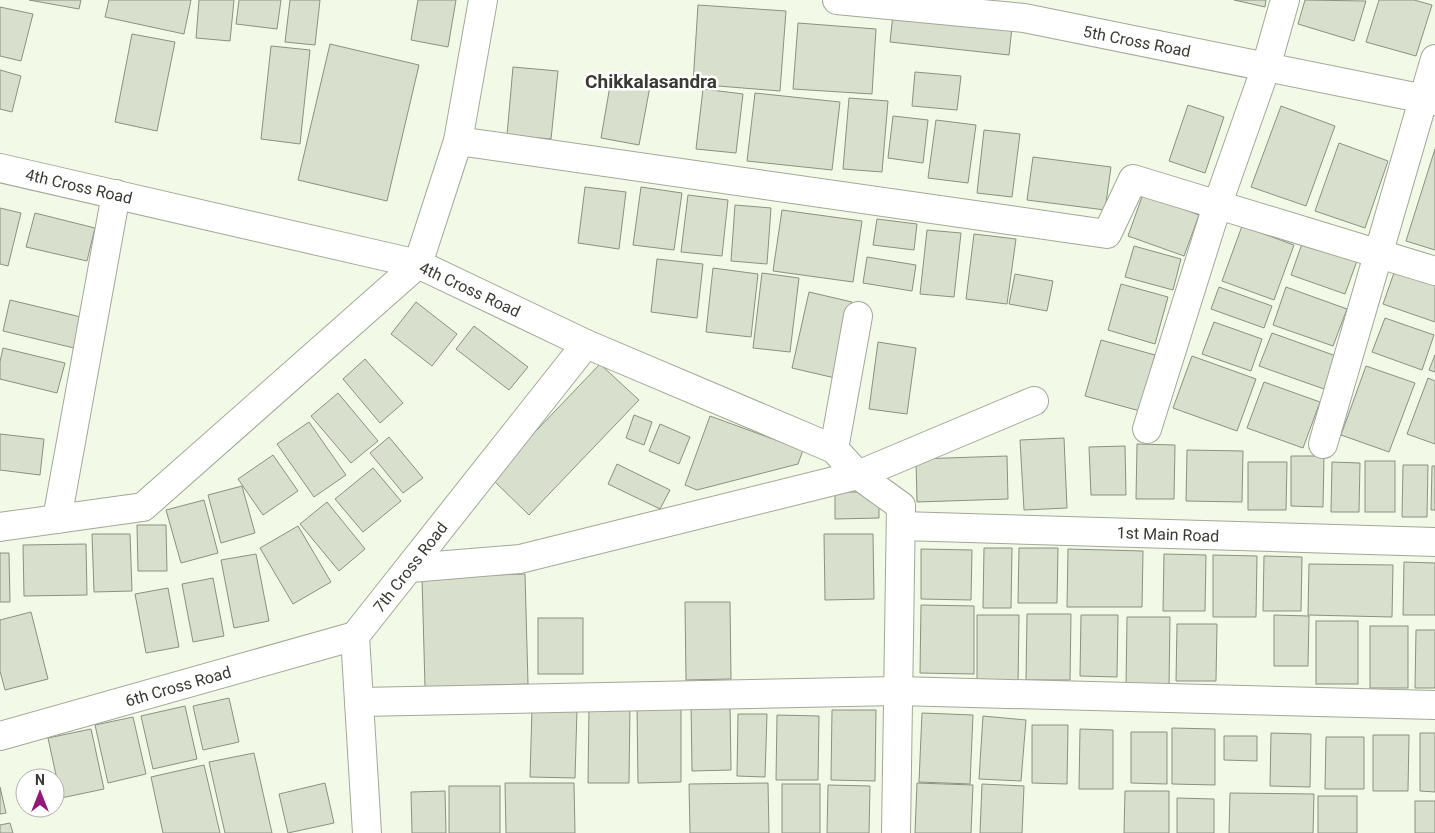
<svg xmlns="http://www.w3.org/2000/svg" width="1435" height="833" font-family="Roboto,sans-serif">
	<rect width="100%" height="100%" fill="#f3f9e7"/>
	<!-- building -->
	<g fill="#d9dfcd" stroke="#8b9180">
		<path d="M29,0H81L79,9Z"/>
		<path d="M109,0H191L184,34L105,17Z"/>
		<path d="M199,0H234L230,41L196,38Z"/>
		<path d="M239,0H281L277,29L236,24Z"/>
		<path d="M290,0H320L315,45L285,42Z"/>
		<path d="M418,0H456L448,47L411,40Z"/>
		<path d="M1234,0H1266L1265,7Z"/>
		<path d="M1305,0L1366,1L1354,41L1298,24Z"/>
		<path d="M1379,0H1414L1432,5L1416,56L1366,42Z"/>
		<path d="M698,5L786,11L780,91L693,84Z"/>
		<path d="M0,7L33,14L21,61L0,56Z"/>
		<path d="M893,14L1012,27L1009,55L890,42Z"/>
		<path d="M798,23L876,29L872,94L793,89Z"/>
		<path d="M132,34L175,42L157,131L115,122Z"/>
		<path d="M330,44L419,65L387,201L298,180Z"/>
		<path d="M271,46L310,50L300,144L261,139Z"/>
		<path d="M513,67L558,71L551,139L507,135Z"/>
		<path d="M0,70L21,76L12,112L0,109Z"/>
		<path d="M915,72L961,76L957,110L912,106Z"/>
		<path d="M612,74L651,81L639,145L601,138Z"/>
		<path d="M703,89L743,94L736,153L696,149Z"/>
		<path d="M755,93L840,102L832,170L747,161Z"/>
		<path d="M849,98L888,101L882,172L843,169Z"/>
		<path d="M1188,105L1224,117L1205,173L1169,161Z"/>
		<path d="M1281,106L1335,126L1306,206L1251,187Z"/>
		<path d="M893,116L928,120L923,163L888,158Z"/>
		<path d="M936,120L976,125L968,183L928,178Z"/>
		<path d="M984,130L1020,134L1012,197L977,193Z"/>
		<path d="M1339,143L1388,161L1365,228L1315,211Z"/>
		<path d="M1435,149V250L1406,241Z"/>
		<path d="M1033,157L1111,167L1105,210L1027,200Z"/>
		<path d="M585,187L626,192L619,249L578,243Z"/>
		<path d="M641,187L682,193L674,250L633,245Z"/>
		<path d="M1143,194L1199,215L1184,256L1128,236Z"/>
		<path d="M688,195L728,200L722,256L681,252Z"/>
		<path d="M735,205L771,208L767,264L731,261Z"/>
		<path d="M0,208L21,213L8,266L0,264Z"/>
		<path d="M782,210L862,221L853,282L773,271Z"/>
		<path d="M35,213L95,228L87,261L26,247Z"/>
		<path d="M877,219L917,224L914,250L873,245Z"/>
		<path d="M1242,226L1294,245L1274,300L1222,281Z"/>
		<path d="M927,230L961,233L954,297L920,294Z"/>
		<path d="M974,234L1016,239L1007,304L966,299Z"/>
		<path d="M1304,238L1358,258L1345,294L1291,275Z"/>
		<path d="M1134,246L1181,259L1173,290L1125,277Z"/>
		<path d="M867,257L916,265L912,291L863,283Z"/>
		<path d="M657,259L703,264L697,318L651,312Z"/>
		<path d="M713,268L758,274L751,337L706,332Z"/>
		<path d="M1395,270L1435,284V322L1383,304Z"/>
		<path d="M762,273L799,278L790,352L753,348Z"/>
		<path d="M1015,274L1053,281L1047,311L1009,304Z"/>
		<path d="M1121,284L1168,297L1155,344L1108,330Z"/>
		<path d="M1219,287L1272,306L1264,328L1211,309Z"/>
		<path d="M1286,287L1347,309L1333,346L1273,325Z"/>
		<path d="M809,292L852,302L835,378L792,368Z"/>
		<path d="M10,300L81,317L74,348L3,331Z"/>
		<path d="M416,302L457,334L432,366L391,334Z"/>
		<path d="M1385,318L1434,335L1422,370L1372,352Z"/>
		<path d="M1214,322L1262,339L1251,371L1202,354Z"/>
		<path d="M474,326L528,367L509,390L456,349Z"/>
		<path d="M1272,333L1336,356L1324,389L1259,366Z"/>
		<path d="M1101,340L1155,355L1140,411L1085,396Z"/>
		<path d="M878,342L916,348L907,414L869,409Z"/>
		<path d="M3,348L65,363L57,393L0,379V362Z"/>
		<path d="M1435,355V372L1429,370Z"/>
		<path d="M1192,356L1256,379L1237,431L1173,408Z"/>
		<path d="M365,359L403,403L380,423L343,379Z"/>
		<path d="M600,364L639,400L529,515L491,478Z"/>
		<path d="M1366,366L1415,383L1389,452L1341,435Z"/>
		<path d="M1428,378L1435,381V444L1407,434Z"/>
		<path d="M1264,382L1320,402L1303,448L1247,428Z"/>
		<path d="M338,393L378,441L351,463L311,416Z"/>
		<path d="M634,415L652,422L644,445L626,438Z"/>
		<path d="M710,416L803,450L798,464L697,490L685,485Z"/>
		<path d="M309,422L346,475L314,497L277,444Z"/>
		<path d="M660,424L690,437L679,464L649,451Z"/>
		<path d="M0,434L44,439L40,475L0,470Z"/>
		<path d="M389,437L423,478L403,493L370,453Z"/>
		<path d="M1064,438L1067,508L1024,510L1020,440Z"/>
		<path d="M1137,444L1175,445L1174,499H1136Z"/>
		<path d="M1125,446L1126,495H1091L1089,447Z"/>
		<path d="M1187,450L1243,451L1242,502L1186,501Z"/>
		<path d="M273,455L298,491L263,515L238,479Z"/>
		<path d="M1007,456L1008,499L917,502L916,459Z"/>
		<path d="M1291,456H1324L1323,507L1291,506Z"/>
		<rect x="1365" y="461" width="30" height="51"/>
		<path d="M1248,462H1287L1286,510H1248Z"/>
		<path d="M1332,462L1360,463L1359,512H1331Z"/>
		<path d="M617,464L670,490L660,509L608,484Z"/>
		<path d="M1403,465H1428L1427,517H1402Z"/>
		<path d="M1432,466H1435V510H1431Z"/>
		<path d="M373,468L401,501L363,532L335,499Z"/>
		<path d="M242,486L255,533L221,543L208,495Z"/>
		<path d="M835,492H879V518L835,519Z"/>
		<path d="M204,500L218,553L181,563L166,510Z"/>
		<path d="M327,502L365,549L339,571L300,524Z"/>
		<path d="M137,525H166L167,571H138Z"/>
		<path d="M298,526L331,582L293,604L260,548Z"/>
		<path d="M92,534H130L132,591L94,592Z"/>
		<path d="M824,534H873L874,599L825,600Z"/>
		<path d="M86,544L87,595L24,596L23,545Z"/>
		<path d="M984,548H1012L1011,608H983Z"/>
		<path d="M1019,548H1058L1057,603H1018Z"/>
		<path d="M921,549L972,550L971,600L921,599Z"/>
		<path d="M1068,549L1143,551L1142,607H1067Z"/>
		<path d="M0,553H9L10,602H0Z"/>
		<path d="M256,554L269,621L234,628L221,560Z"/>
		<path d="M1164,554L1206,555L1205,611H1163Z"/>
		<path d="M1213,555L1257,556L1256,617H1213Z"/>
		<path d="M1264,556L1302,557L1301,611H1263Z"/>
		<path d="M1404,562L1435,563V615H1403Z"/>
		<path d="M1309,564L1393,565L1392,617L1308,615Z"/>
		<path d="M525,574L528,684L425,687L422,577Z"/>
		<path d="M213,578L224,636L193,642L182,584Z"/>
		<path d="M168,588L179,647L146,653L135,594Z"/>
		<path d="M685,602H730L731,679L686,680Z"/>
		<path d="M921,605L974,606V674L920,673Z"/>
		<path d="M31,612L48,679L5,690L0,671V620Z"/>
		<path d="M1027,614H1071L1070,680H1026Z"/>
		<path d="M977,615H1019L1018,686L977,685Z"/>
		<path d="M1081,615H1118L1117,677L1080,676Z"/>
		<path d="M1274,615L1309,616L1308,666H1274Z"/>
		<path d="M1127,617H1170L1169,687L1126,686Z"/>
		<rect x="538" y="618" width="45" height="56"/>
		<rect x="1316" y="621" width="42" height="63"/>
		<path d="M1177,624H1217L1216,681H1176Z"/>
		<rect x="1370" y="626" width="38" height="62"/>
		<path d="M1416,630H1435V688H1415Z"/>
		<path d="M229,698L239,742L203,750L193,706Z"/>
		<path d="M691,703H730L731,770L692,771Z"/>
		<path d="M185,706L197,759L153,769L141,716Z"/>
		<path d="M589,706H630L629,783H588Z"/>
		<path d="M637,706H681V782L638,783Z"/>
		<path d="M532,709L577,710L575,778L530,777Z"/>
		<path d="M832,710H876L875,781L831,780Z"/>
		<path d="M922,713L973,715L970,784L919,782Z"/>
		<path d="M738,714H767L765,777L737,776Z"/>
		<path d="M777,715L819,716L818,780H776Z"/>
		<path d="M983,716L1026,720L1021,781L979,779Z"/>
		<path d="M133,717L146,774L108,783L95,725Z"/>
		<path d="M1032,725H1068L1067,784L1032,783Z"/>
		<path d="M1172,728L1215,729V785L1172,784Z"/>
		<path d="M91,729L104,789L61,798L48,738Z"/>
		<path d="M1080,729L1113,730V789H1079Z"/>
		<path d="M1131,732H1167V784L1131,783Z"/>
		<path d="M1271,733L1311,734L1310,787L1270,786Z"/>
		<path d="M1420,733H1435V792L1420,791Z"/>
		<path d="M1373,735H1409L1408,791H1373Z"/>
		<path d="M1224,736H1257V761L1224,760Z"/>
		<path d="M1326,737H1364V789H1325Z"/>
		<path d="M254,753L272,833H225L209,762Z"/>
		<path d="M204,765L220,833H163L151,777Z"/>
		<path d="M325,783L334,823L288,833L279,794Z"/>
		<path d="M505,783H574L575,833H506Z"/>
		<path d="M768,783L769,833H690L689,784Z"/>
		<path d="M917,783L973,785L971,833H915Z"/>
		<rect x="782" y="784" width="38" height="49"/>
		<path d="M982,784L1024,786L1022,833H980Z"/>
		<path d="M828,785L870,786L869,833H827Z"/>
		<rect x="449" y="786" width="51" height="47"/>
		<path d="M0,787L6,813L0,814Z"/>
		<path d="M445,791L446,833H412L411,792Z"/>
		<path d="M1125,791H1169V833H1124Z"/>
		<path d="M1230,793L1314,794L1313,833H1229Z"/>
		<rect x="1318" y="796" width="39" height="37"/>
		<path d="M1177,798L1214,799V833H1177Z"/>
		<rect x="1415" y="801" width="20" height="32"/>
		<path d="M10,823L13,833H0V825Z"/>
	</g>
	<g fill="none" stroke-linecap="round" stroke-linejoin="round">
		<!-- minor casing -->
		<g stroke="#a2a897" stroke-width="30">
			<g id="minor">
				<path d="M837,0L1024,18L1435,101"/>
				<path d="M458,141L1107,234L1133,179L1435,271"/>
				<path d="M0,168L418,264L586,344L834,449L858,475L901,506L896,833"/>
				<path d="M1147,429L1217,206L1266,67L1285,0"/>
				<path d="M1323,444L1435,59"/>
				<path d="M834,449L858,316"/>
				<path d="M57,519L116,194"/>
				<path d="M901,526L1435,542"/>
				<path d="M0,527L143,507L418,264L458,141L483,0"/>
				<path d="M410,568L520,559L858,475L1034,401"/>
				<path d="M359,702L897,691L1435,705"/>
				<path d="M0,736L355,636"/>
				<path d="M367,833L355,636L586,344"/>
			</g>
		</g>
		<!-- minor -->
		<use href="#minor" stroke="#fff" stroke-width="28"/>
	</g>
	<g text-anchor="middle" stroke-width="5" stroke-linejoin="round" paint-order="stroke">
		<!-- street labels -->
		<g font-size="16" fill="#383a33" stroke="#fff">
			<text transform="translate(1137 41) rotate(11)" y="6">5th Cross Road</text>
			<text transform="translate(79 186) rotate(13)" y="6">4th Cross Road</text>
			<text transform="translate(470 289) rotate(25)" y="6">4th Cross Road</text>
			<text transform="translate(1168 534) rotate(2)" y="6">1st Main Road</text>
			<text transform="translate(410 567) rotate(-52)" y="6">7th Cross Road</text>
			<text transform="translate(178 686) rotate(-16)" y="6">6th Cross Road</text>
		</g>
		<!-- quarter labels -->
		<g font-size="19" font-weight="bold" fill="#383a33" stroke="#fff">
			<text x="651" y="88">Chikkalasandra</text>
		</g>
	</g>
	<!-- north arrow -->
	<g transform="translate(40 793)"><circle r="24" fill="#ffffff" stroke="#afb0ad"/>
	<path d="M0-4L9 19L0 12L-9 19Z" fill="#921976"/>
	<text y="-8" font-size="14" font-weight="bold" text-anchor="middle" fill="#383a33">N</text>
	</g>
</svg>
